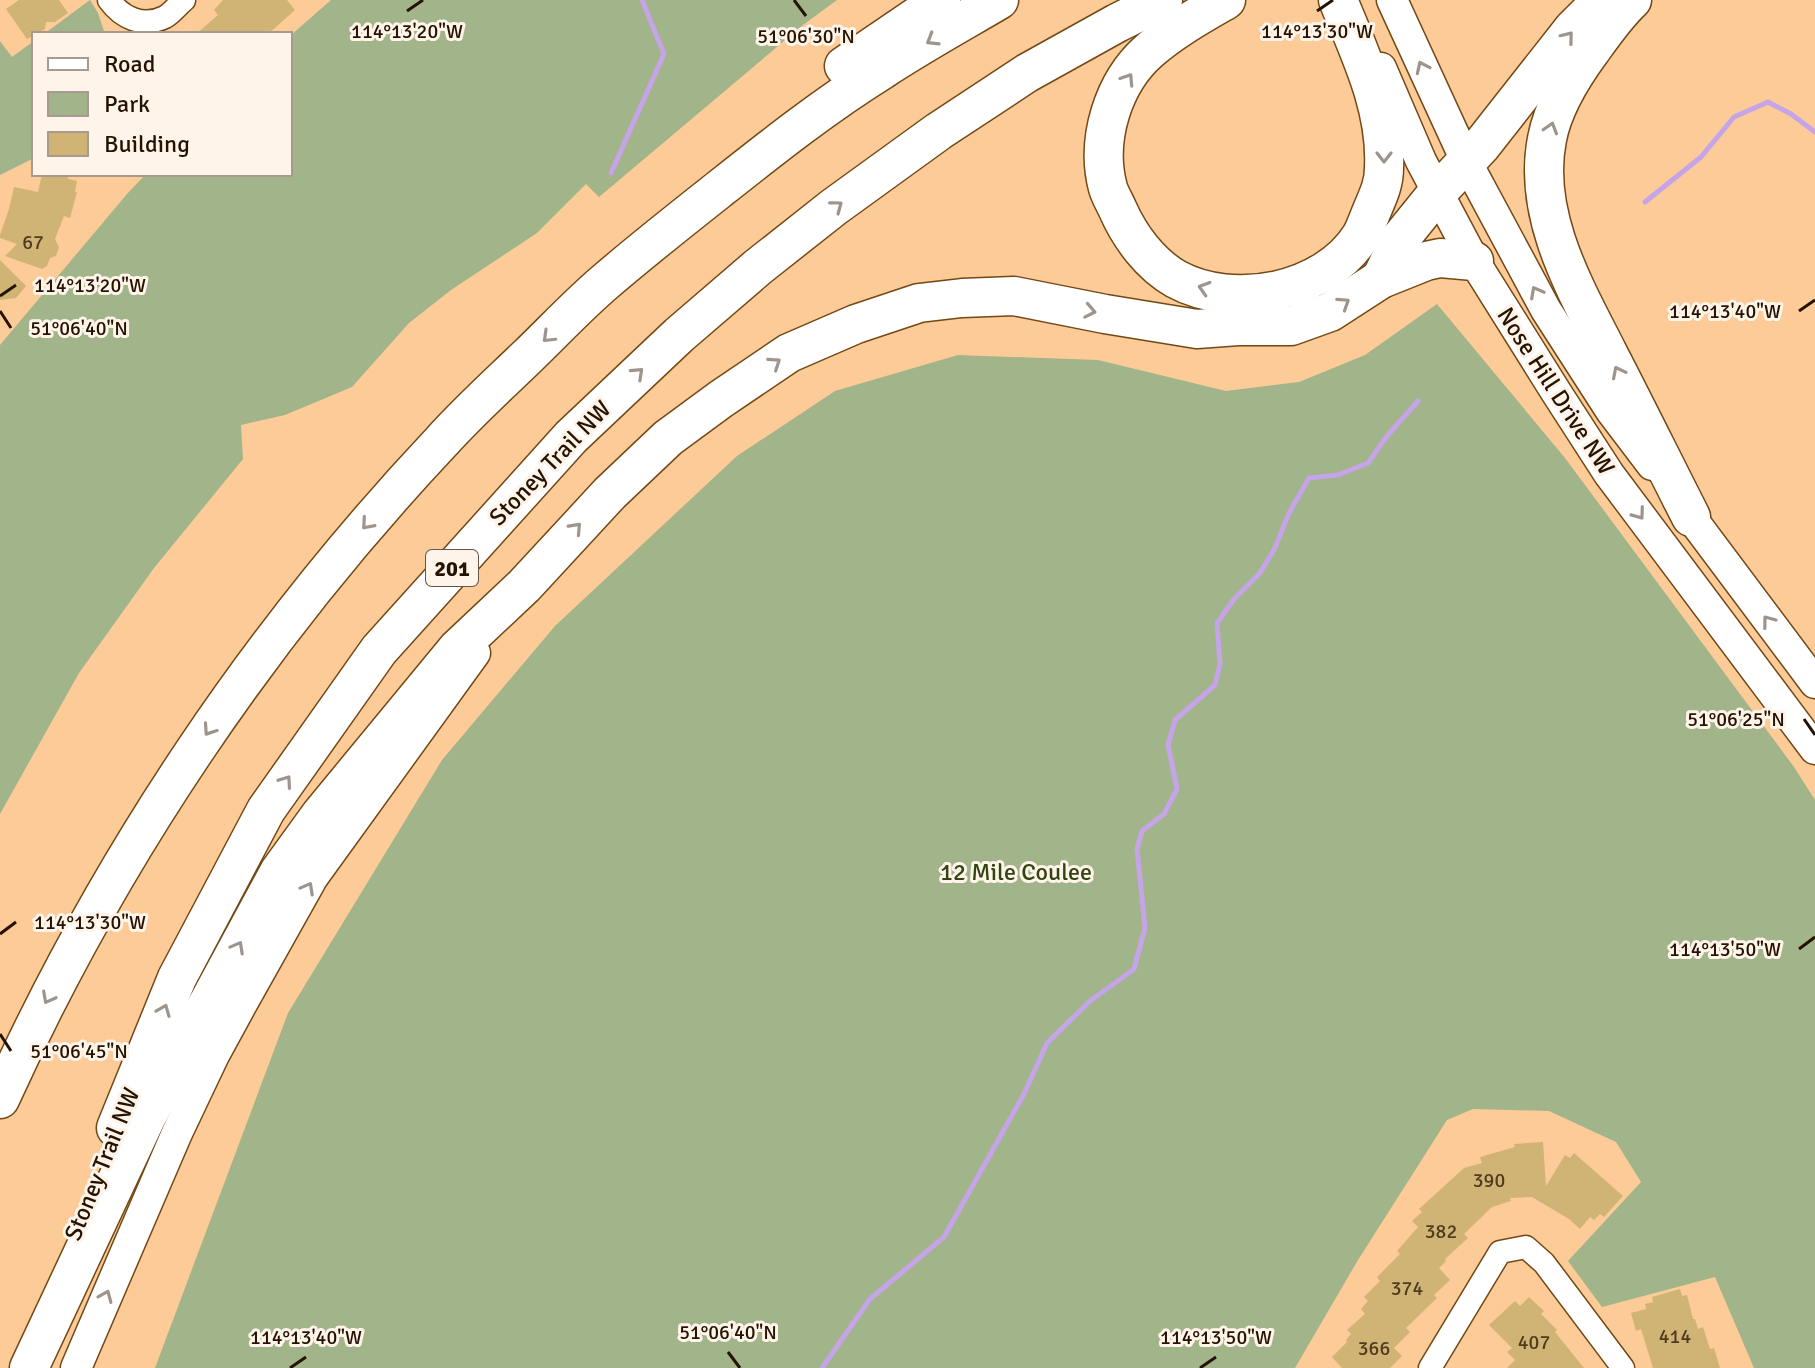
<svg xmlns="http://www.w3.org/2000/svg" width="1815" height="1368" font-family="Signika,sans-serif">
	<rect width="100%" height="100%" fill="#fccb98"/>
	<!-- green -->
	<g fill="#a2b48a">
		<path d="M90,0L98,13L105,34H44Z"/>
		<path d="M331,0H837L803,25L599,197L586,184L537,233L451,290L409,323L352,387L285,415L241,425L243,459L154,568L79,673L0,814V345L127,194L146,174H290V36Z"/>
		<path d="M0,41L12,57L34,41V158L0,175Z"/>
		<path d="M1437,304L1565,458L1794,767L1815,800V1368H1754L1715,1277L1602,1307L1568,1261L1641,1182L1616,1142L1549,1111L1473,1109L1447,1120L1358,1260L1295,1368H155L288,1013L442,760L555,626L737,456L835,391L958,355L1098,360L1226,391L1299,382L1365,355Z"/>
	</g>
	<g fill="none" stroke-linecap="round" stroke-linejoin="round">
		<!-- stream -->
		<g stroke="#c5a4e7" stroke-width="5">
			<path d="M611,173L664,54L642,0"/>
			<path d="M1645,202L1701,157L1734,117L1768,102L1791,114L1815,132"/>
			<path d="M822,1368L870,1299L944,1237L1024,1094L1047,1043L1090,1001L1134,969L1145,928L1137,849L1142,831L1164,814L1177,789L1168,745L1175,720L1215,685L1220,664L1217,623L1234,599L1260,573L1275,548L1289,513L1309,478L1338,475L1368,463L1387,436L1418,401"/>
		</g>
	</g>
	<!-- building -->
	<g fill="#cfb476">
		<path d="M19,0H59L68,13L55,22H46L45,29L27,39L6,9Z"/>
		<path d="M223,0H287L295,10L268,34H196L218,15L214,10Z"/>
		<path d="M42,174H69L68,179L77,181L75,192H77L70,218L64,216L55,239L59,247L56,256L50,258L47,266L42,269L5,256L17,244L0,238V235L9,209L14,187L38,192Z"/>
		<path d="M0,260L26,286L16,298L0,300Z"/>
		<path d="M1543,1142L1546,1186L1565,1155L1570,1158L1574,1153L1623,1196L1604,1217L1600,1214L1594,1220L1590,1217L1580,1229L1569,1219L1532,1197L1510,1198L1511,1201L1492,1207L1464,1234L1468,1238L1445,1259L1446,1261L1439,1268L1450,1280L1434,1295L1437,1298L1406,1328L1410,1332L1394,1348L1402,1356L1390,1368H1342L1332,1357L1347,1342L1346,1340L1351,1334L1347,1330L1365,1314L1361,1309L1368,1301L1364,1297L1380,1281L1377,1277L1400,1254L1397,1251L1418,1227L1412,1221L1422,1212L1419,1209L1464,1168L1482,1163L1480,1157L1515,1147L1514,1144Z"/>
		<path d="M1680,1289L1682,1296L1687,1295L1693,1319H1695L1698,1329L1703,1327L1710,1349L1714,1348L1720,1368H1653L1641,1329L1636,1331L1631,1313L1646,1309L1645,1304L1653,1302L1652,1297Z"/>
		<path d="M1529,1297L1544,1311L1541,1314L1557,1330L1555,1332L1584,1368H1507L1515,1360L1507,1352L1512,1348L1489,1325L1515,1301L1520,1306Z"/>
	</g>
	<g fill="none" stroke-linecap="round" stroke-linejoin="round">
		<!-- street casing -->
		<g stroke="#724814" stroke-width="25">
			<g id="street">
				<path d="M109,0C122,18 143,28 165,17C172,13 178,5 184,0"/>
				<path d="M1430,1368L1500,1252L1526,1247L1544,1263L1623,1368"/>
			</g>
		</g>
		<!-- secondary casing -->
		<g stroke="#724814" stroke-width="33">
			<g id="secondary">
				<path d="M1392,0L1467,163L1546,310L1611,411L1652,465"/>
				<path d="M1381,68L1421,161L1474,261L1556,392L1609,474L1815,749"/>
				<path d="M1678,500L1815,683"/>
				<path d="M76,1368L177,1133L214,1055L244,1000L313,877L475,653"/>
			</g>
		</g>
		<!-- highway casing -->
		<g stroke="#724814" stroke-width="41">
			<g id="highway">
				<path d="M1226,0C1200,15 1173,30 1150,50C1113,82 1095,140 1108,188C1110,195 1115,203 1118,210C1130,237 1150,264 1176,279C1233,310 1325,293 1361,236C1366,227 1369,217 1373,208C1379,194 1384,183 1384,168C1387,108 1360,54 1338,0"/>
				<path d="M1632,0C1616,15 1603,34 1590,52C1571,78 1553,107 1547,139C1532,215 1575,288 1608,353C1636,407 1663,462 1691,517"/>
				<path d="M844,66L941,0"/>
				<path d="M1381,279L1400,239L1438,192L1481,146L1573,29L1602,0"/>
				<path d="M0,1099C110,857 260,634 442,441C469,411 499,384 528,356C554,331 578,305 605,282C641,251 679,221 717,191C770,149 824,106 882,70C920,45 960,23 999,0"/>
				<path d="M116,1128L177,978L266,810L379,650L571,437L679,335L758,267L834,207L939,131L1027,73L1117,23L1163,0"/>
				<path d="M29,1368L146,1118L279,872L321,814L457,649L524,586L610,493L668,438L721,399L789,353L856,324L919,303L962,298L1014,296L1105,314L1197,329L1238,326H1291L1330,312L1381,279L1426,261L1440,258L1474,261"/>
			</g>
		</g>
		<!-- street -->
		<use href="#street" stroke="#fff" stroke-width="22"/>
		<!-- secondary -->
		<use href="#secondary" stroke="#fff" stroke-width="30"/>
		<!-- highway -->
		<use href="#highway" stroke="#fff" stroke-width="38"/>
	</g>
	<!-- one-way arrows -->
	<defs><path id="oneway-chevron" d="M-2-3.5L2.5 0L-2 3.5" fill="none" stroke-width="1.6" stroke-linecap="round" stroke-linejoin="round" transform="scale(2)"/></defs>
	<g stroke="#9d958d">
		<use href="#oneway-chevron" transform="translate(1568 37) rotate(-51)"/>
		<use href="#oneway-chevron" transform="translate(932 40) rotate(149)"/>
		<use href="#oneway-chevron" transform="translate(1422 67) rotate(-115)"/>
		<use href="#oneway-chevron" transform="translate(1128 79) rotate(-57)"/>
		<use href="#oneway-chevron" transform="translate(1551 128) rotate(-73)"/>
		<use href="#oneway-chevron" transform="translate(1384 157) rotate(90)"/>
		<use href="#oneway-chevron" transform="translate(837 206) rotate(-37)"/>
		<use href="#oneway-chevron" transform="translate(1204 288) rotate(-163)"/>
		<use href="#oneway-chevron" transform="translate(1536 292) rotate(-118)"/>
		<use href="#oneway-chevron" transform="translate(1344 303) rotate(-33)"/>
		<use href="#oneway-chevron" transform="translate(1090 311) rotate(11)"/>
		<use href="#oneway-chevron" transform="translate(548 337) rotate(136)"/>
		<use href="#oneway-chevron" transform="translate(775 363) rotate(-34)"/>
		<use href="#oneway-chevron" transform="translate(1618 372) rotate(-117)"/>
		<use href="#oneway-chevron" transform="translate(638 373) rotate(-43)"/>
		<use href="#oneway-chevron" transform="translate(1639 514) rotate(54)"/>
		<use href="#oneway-chevron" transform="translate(367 524) rotate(131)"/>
		<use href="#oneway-chevron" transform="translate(576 528) rotate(-47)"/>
		<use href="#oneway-chevron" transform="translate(1768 621) rotate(-127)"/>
		<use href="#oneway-chevron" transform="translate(209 730) rotate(124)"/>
		<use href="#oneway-chevron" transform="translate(286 781) rotate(-55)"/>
		<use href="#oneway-chevron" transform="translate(308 888) rotate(-61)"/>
		<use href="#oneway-chevron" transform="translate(238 947) rotate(-61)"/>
		<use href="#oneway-chevron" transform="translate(48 998) rotate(118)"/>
		<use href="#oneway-chevron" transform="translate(164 1010) rotate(-68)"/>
		<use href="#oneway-chevron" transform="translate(106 1296) rotate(-67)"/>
	</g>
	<!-- ticks -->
	<path fill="none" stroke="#251301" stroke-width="3" d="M794,0L806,16M407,11L423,0M1317,11L1333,0M0,296L16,285M0,311L11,328M1799,311L1815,300M1804,719L1815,735M0,934L16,922M1799,949L1815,937M0,1034L11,1051M728,1352L740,1368M290,1368L306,1357M1200,1368L1216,1357"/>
	<g text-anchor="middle" stroke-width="6" stroke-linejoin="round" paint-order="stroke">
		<!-- number labels -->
		<g font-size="20" fill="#503b1e">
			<text x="33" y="249">67</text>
			<text x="1489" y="1187">390</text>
			<text x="1441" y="1238">382</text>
			<text x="1407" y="1295">374</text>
			<text x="1675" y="1343">414</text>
			<text x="1534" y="1349">407</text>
			<text x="1374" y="1355">366</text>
		</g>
		<!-- shield labels -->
		<rect fill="#fff4ea" stroke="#665647" stroke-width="2" x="426" y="550" width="52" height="36" rx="6"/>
		<g font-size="22" font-weight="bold" fill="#251301">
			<text x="452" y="576">201</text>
		</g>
		<!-- street labels -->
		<g font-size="24" fill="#251301" stroke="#fff4ea">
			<text transform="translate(1556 391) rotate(57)" y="8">Nose Hill Drive NW</text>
			<text transform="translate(550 463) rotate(-46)" y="8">Stoney Trail NW</text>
			<text transform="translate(102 1164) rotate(-68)" y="8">Stoney Trail NW</text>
		</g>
		<!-- park labels -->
		<g font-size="24" fill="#324412" stroke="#fff4ea">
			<text x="1016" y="880">12 Mile Coulee</text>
		</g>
	</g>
	<g font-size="20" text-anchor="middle" fill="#251301" stroke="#fff4ea" stroke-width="6" stroke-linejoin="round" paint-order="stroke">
		<text x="407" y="38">114°13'20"W</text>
		<text x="1317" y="38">114°13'30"W</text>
		<text x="806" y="43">51°06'30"N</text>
		<text x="90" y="292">114°13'20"W</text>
		<text x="1725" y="318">114°13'40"W</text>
		<text x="79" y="335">51°06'40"N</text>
		<text x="1736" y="726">51°06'25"N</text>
		<text x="90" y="929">114°13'30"W</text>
		<text x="1725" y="956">114°13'50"W</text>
		<text x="79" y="1058">51°06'45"N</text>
		<text x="728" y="1339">51°06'40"N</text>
		<text x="306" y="1344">114°13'40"W</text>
		<text x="1216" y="1344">114°13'50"W</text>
	</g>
	<!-- legend -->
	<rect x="32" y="32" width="260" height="144" fill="#fff4ea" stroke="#a89a8d" stroke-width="2"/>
	<rect x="48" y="58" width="40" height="12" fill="#ffffff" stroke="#a89a8d" stroke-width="2"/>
	<text x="104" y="72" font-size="24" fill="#251301">Road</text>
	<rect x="48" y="92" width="40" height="24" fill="#a2b48a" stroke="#a89a8d" stroke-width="2"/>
	<text x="104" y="112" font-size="24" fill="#251301">Park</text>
	<rect x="48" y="132" width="40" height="24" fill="#cfb476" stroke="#a89a8d" stroke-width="2"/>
	<text x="104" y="152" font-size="24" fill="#251301">Building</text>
</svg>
